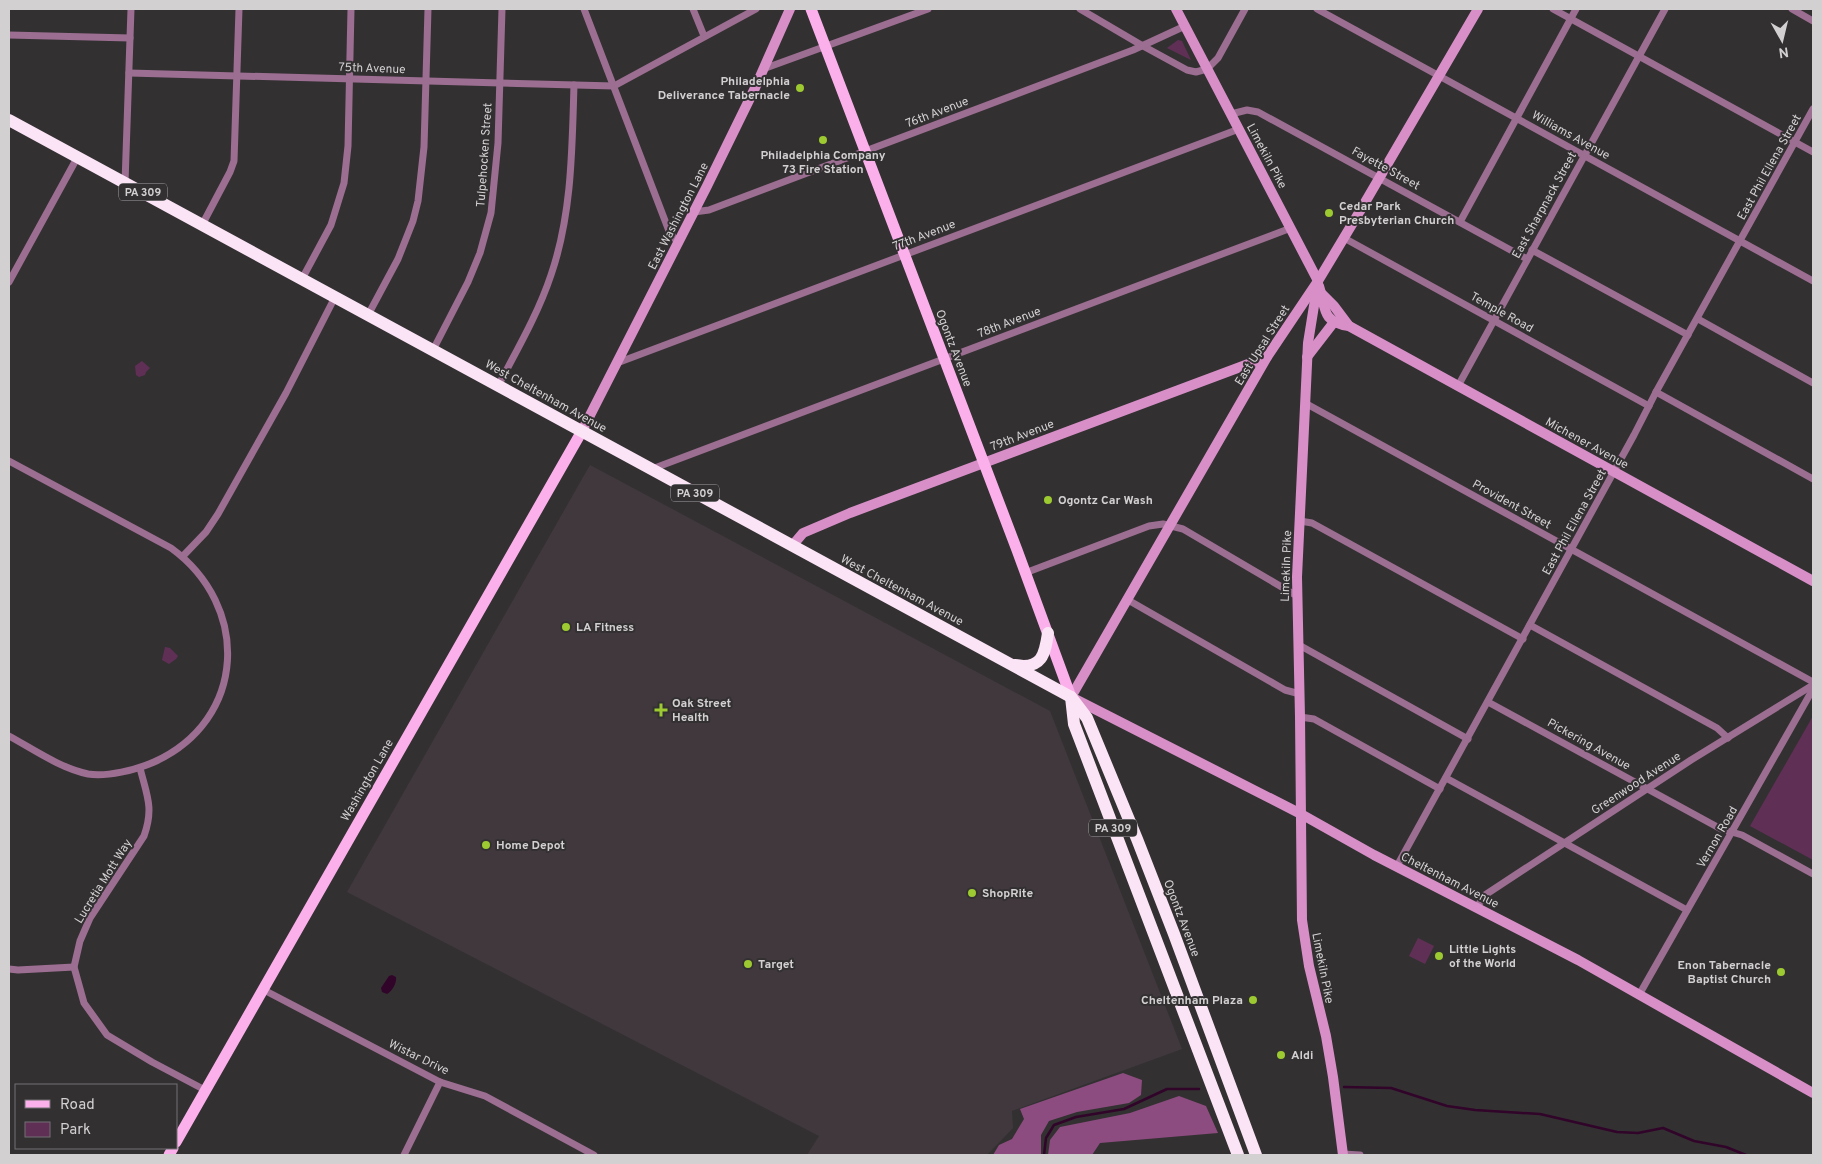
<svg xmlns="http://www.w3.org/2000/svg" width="1822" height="1164" font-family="Overpass,sans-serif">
	<rect width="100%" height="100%" fill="#333032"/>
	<!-- built -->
	<path fill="#41383e" d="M590,465L1050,711L1182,1049L1012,1111L1013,1128L987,1155H807L819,1136L347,892Z"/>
	<!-- green -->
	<g fill="#602f56">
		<path d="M1178,40L1182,41L1191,60L1167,48Z"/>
		<path d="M142,361L150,368L146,372L145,375L139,377L136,375L135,366Z"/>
		<path d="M165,647L170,648L178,656L176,659L169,664L162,660Z"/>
		<path d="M1813,716V860L1750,826Z"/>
		<path d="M1418,938L1434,946L1425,964L1409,956Z"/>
	</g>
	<!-- forest -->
	<g fill="#8c4c7f">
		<path d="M1123,1073L1142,1080L1141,1095L1129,1103L1077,1112L1049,1121L1041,1135V1155H993L999,1145L1012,1139L1024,1119L1020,1109Z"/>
		<path d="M1179,1096L1206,1106L1218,1133L1100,1143L1092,1155H1048L1050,1140L1060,1127L1130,1113Z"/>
	</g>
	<!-- water -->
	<path fill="#31042a" d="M392,975L396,977C397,983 392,991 387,994L382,992L381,988L389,976Z"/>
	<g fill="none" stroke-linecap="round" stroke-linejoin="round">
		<!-- stream -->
		<g stroke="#31042a" stroke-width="2.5">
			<path d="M1344,1087L1391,1088L1447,1106L1475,1110L1540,1114L1617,1132L1638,1133L1663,1128L1694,1141L1726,1147L1746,1155"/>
			<path d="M1044,1155L1046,1138L1054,1125L1076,1117L1124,1109L1167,1089H1199"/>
		</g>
		<!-- street -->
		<g stroke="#9c6e91" stroke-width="7">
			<path d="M584,9L669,231L678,243"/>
			<path d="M693,9L704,36"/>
			<path d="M1080,9L1143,46L1187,70L1196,72L1207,69L1218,58L1245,9"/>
			<path d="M1317,9L1813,281"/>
			<path d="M1553,9L1813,152"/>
			<path d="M1792,9L1813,21"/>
			<path d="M9,35L130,38"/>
			<path d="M763,69L928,9"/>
			<path d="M129,73L614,86L756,9"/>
			<path d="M1231,114L1247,110L1258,112L1527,259"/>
			<path d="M125,183L131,9"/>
			<path d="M694,212L709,210L1133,50L1185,26"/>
			<path d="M1460,222L1576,9"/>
			<path d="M202,225L230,172L234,161L239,9"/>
			<path d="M1344,238L1649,406"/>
			<path d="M1532,250L1688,335"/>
			<path d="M302,279L331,225L344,183L348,146L351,9"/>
			<path d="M9,282L77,158"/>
			<path d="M368,315L398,259L413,221L418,201L424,147L428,9"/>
			<path d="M1698,319L1813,383"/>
			<path d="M433,350L468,282L480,253L491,213L498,143L502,9"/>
			<path d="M617,363L1239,129"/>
			<path d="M498,386C517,350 538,314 551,275C572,214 572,149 574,85"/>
			<path d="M1458,386L1665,9"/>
			<path d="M1656,392L1813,479"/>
			<path d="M1305,403L1813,682"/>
			<path d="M9,461L171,548C251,606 247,720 154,762C136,770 107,777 88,774C60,768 33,749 9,736"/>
			<path d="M652,469L1291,228"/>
			<path d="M1300,521L1312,523L1523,639"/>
			<path d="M183,556L206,532L218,514L286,393L335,297"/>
			<path d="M1025,573L1149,526L1163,524L1183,529L1297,596"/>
			<path d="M1128,600L1285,690L1300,694"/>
			<path d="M1530,625L1717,728L1728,738"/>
			<path d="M1299,645L1468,739"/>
			<path d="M1488,702L1721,829L1742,835L1813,874"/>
			<path d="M1300,717L1314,719L1440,789"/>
			<path d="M140,768C147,796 154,808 144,836L90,918L80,941L74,967L84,1003L107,1035L152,1062L205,1090"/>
			<path d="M1446,778L1687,910"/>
			<path d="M1397,866L1634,435L1656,392L1813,109"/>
			<path d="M1477,907L1485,895L1523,870L1691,760L1813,685"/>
			<path d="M9,969L18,970L74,967"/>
			<path d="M262,989L440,1082L485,1096L594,1155"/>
			<path d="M1639,995L1813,689"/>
			<path d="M1343,1154L1360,1155"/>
			<path d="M404,1155L440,1082"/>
		</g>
		<!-- secondary -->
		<g stroke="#d88fc8" stroke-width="10">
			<path d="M1176,9L1318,281L1308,343L1297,577L1300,717L1302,920L1309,966L1326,1036L1333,1077L1343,1155"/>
			<path d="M1478,9L1360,211L1318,281L1267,357L1071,697L1301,814L1374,855L1578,960L1813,1093"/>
			<path d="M1319,286C1326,308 1321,322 1349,326L1813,581"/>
			<path d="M1322,294L1334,306L1349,326"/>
			<path d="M1307,357L1334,322"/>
			<path d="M582,431L707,186L755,88L790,9"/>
			<path d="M792,546L803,533L850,513L1267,357"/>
		</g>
		<!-- primary -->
		<g stroke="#fcb0eb" stroke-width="11">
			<path d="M811,9L1017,550L1071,697"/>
			<path d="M176,1142L582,431"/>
			<path d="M169,1155L173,1148"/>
		</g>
		<!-- highway -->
		<g stroke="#fbe4f5" stroke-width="12">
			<path d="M9,120L1071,697L1087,718L1137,839L1174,934L1256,1155"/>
			<path d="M1015,665C1042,670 1045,654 1048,633"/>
			<path d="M1071,697L1074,724L1238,1155"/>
		</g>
	</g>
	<!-- markers -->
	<g fill="#9dca30" stroke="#333032" stroke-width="2">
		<circle cx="800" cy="88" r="5"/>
		<circle cx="823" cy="140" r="5"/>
		<circle cx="1329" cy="213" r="5"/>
		<circle cx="1048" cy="500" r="5"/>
		<circle cx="566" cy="627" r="5"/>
		<path d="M658.5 702.5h5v5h5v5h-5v5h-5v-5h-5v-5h5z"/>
		<circle cx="486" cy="845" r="5"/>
		<circle cx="972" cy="893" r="5"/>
		<circle cx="1439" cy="956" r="5"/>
		<circle cx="748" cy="964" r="5"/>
		<circle cx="1781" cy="972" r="5"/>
		<circle cx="1253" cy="1000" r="5"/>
		<circle cx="1281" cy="1055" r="5"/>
	</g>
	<g text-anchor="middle" stroke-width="4" stroke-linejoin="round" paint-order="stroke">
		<!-- shield labels -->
		<g fill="#333032" stroke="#a3a0a2" stroke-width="1">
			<rect x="119" y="183.5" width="48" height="17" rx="4"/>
			<rect x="671" y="484.5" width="48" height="17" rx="4"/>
			<rect x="1089" y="819.5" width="48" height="17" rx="4"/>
		</g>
		<g font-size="11" font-weight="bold" fill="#d3d0d2">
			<text x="143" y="196">PA 309</text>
			<text x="695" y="497">PA 309</text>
			<text x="1113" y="832">PA 309</text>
		</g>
		<!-- street labels -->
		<g font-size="12" fill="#d3d0d2" stroke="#333032">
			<text transform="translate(372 68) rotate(2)" y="4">75th Avenue</text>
			<text transform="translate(937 112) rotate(-21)" y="4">76th Avenue</text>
			<text transform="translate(1571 135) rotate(29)" y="4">Williams Avenue</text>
			<text transform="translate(484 155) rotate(-86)" y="4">Tulpehocken Street</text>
			<text transform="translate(1267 156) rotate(62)" y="4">Limekiln Pike</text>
			<text transform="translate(1769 167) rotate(-61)" y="4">East Phil Ellena Street</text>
			<text transform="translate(1386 168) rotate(29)" y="4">Fayette Street</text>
			<text transform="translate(1544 205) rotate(-61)" y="4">East Sharpnack Street</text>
			<text transform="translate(678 216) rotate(-63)" y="4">East Washington Lane</text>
			<text transform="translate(924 235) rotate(-21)" y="4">77th Avenue</text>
			<text transform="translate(1502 312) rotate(29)" y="4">Temple Road</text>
			<text transform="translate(1009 322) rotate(-21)" y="4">78th Avenue</text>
			<text transform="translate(1262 345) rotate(-58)" y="4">East Upsal Street</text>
			<text transform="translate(954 348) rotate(69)" y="4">Ogontz Avenue</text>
			<text transform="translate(546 396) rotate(29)" y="4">West Cheltenham Avenue</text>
			<text transform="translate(1022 435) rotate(-21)" y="4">79th Avenue</text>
			<text transform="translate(1587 443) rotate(29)" y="4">Michener Avenue</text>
			<text transform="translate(1512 504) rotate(29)" y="4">Provident Street</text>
			<text transform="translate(1574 522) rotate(-61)" y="4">East Phil Ellena Street</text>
			<text transform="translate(1286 566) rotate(-88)" y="4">Limekiln Pike</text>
			<text transform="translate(902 590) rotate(28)" y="4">West Cheltenham Avenue</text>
			<text transform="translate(1589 744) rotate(29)" y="4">Pickering Avenue</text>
			<text transform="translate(367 780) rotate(-60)" y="4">Washington Lane</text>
			<text transform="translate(1636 783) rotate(-33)" y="4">Greenwood Avenue</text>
			<text transform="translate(1717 837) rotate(-60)" y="4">Vernon Road</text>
			<text transform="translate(1450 880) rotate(27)" y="4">Cheltenham Avenue</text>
			<text transform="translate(103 881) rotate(-58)" y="4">Lucretia Mott Way</text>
			<text transform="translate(1182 918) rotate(69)" y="4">Ogontz Avenue</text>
			<text transform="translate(1323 968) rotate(79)" y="4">Limekiln Pike</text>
			<text transform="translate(419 1057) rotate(26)" y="4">Wistar Drive</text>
		</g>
		<!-- poi labels -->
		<g font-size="12" font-weight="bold" fill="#d3d0d2" stroke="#333032" text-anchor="start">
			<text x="790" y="85" text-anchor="end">Philadelphia<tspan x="790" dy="14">Deliverance Tabernacle</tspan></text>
			<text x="823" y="159" text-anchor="middle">Philadelphia Company<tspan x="823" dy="14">73 Fire Station</tspan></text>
			<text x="1339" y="210">Cedar Park<tspan x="1339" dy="14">Presbyterian Church</tspan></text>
			<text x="1058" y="504">Ogontz Car Wash</text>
			<text x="576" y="631">LA Fitness</text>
			<text x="672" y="707">Oak Street<tspan x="672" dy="14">Health</tspan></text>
			<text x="496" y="849">Home Depot</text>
			<text x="982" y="897">ShopRite</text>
			<text x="1449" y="953">Little Lights<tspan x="1449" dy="14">of the World</tspan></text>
			<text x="758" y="968">Target</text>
			<text x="1771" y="969" text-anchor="end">Enon Tabernacle<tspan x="1771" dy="14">Baptist Church</tspan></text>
			<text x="1243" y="1004" text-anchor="end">Cheltenham Plaza</text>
			<text x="1291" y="1059">Aldi</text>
		</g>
	</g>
	<!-- border -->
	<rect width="1822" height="1164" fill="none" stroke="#d3d0d2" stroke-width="20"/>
	<!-- legend -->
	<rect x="15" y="1084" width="162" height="65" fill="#333032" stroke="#737072"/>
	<rect x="25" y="1100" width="25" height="8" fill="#fcb0eb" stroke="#737072"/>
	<text x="60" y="1109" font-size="15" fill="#d3d0d2">Road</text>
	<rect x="25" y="1122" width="25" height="15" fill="#602f56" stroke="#737072"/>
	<text x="60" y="1134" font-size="15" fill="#d3d0d2">Park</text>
	<!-- north arrow -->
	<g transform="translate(1782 40) rotate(172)" stroke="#333032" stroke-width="4" paint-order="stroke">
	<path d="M0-4L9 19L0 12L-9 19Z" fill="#d3d0d2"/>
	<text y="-8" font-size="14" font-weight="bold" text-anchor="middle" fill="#d3d0d2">N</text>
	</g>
</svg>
